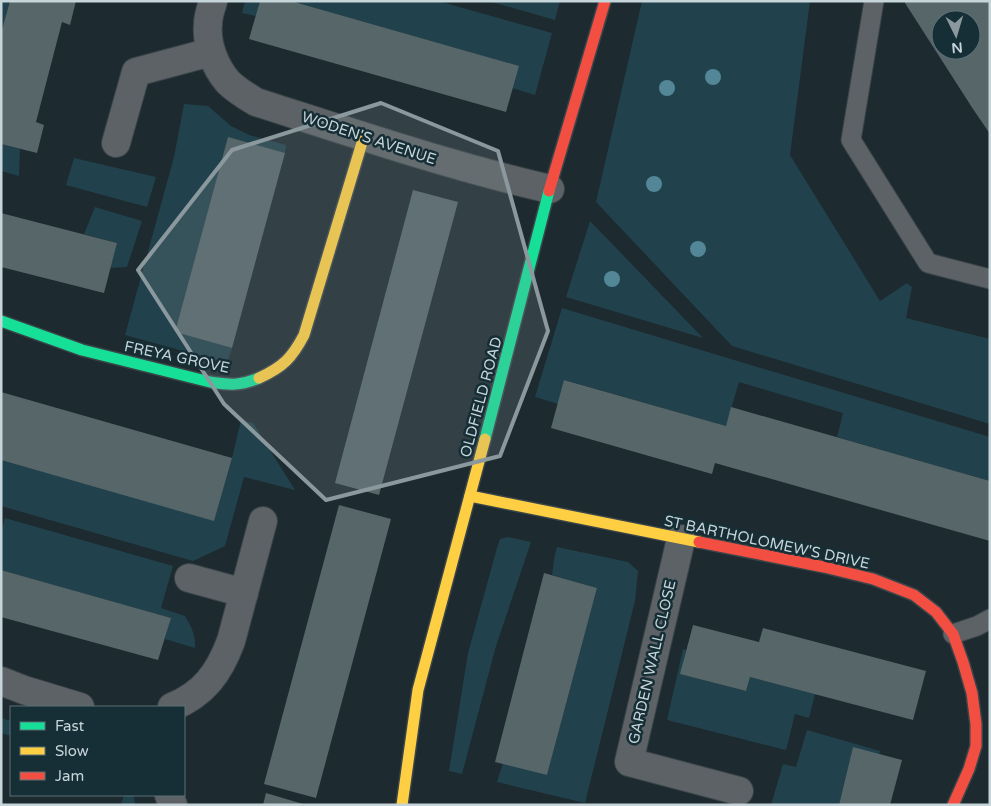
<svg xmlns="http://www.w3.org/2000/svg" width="991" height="806" font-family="'Varela Round',sans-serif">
	<rect width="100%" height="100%" fill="#1d2a2f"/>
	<!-- green -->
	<g fill="#21424c">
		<path d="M1,1H10L1,33Z"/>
		<path d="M245,1H260L256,16L242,13Z"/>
		<path d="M291,1H438L552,33L535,95L512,88L518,66Z"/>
		<path d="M492,1H560L555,20L492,2Z"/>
		<path d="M642,1H810L790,155L880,301L907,283L912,287L906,318L990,339V424L732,346L596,202Z"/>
		<path d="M184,104L208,106L231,126L249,135L286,145L285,153L228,138L175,332L232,348L227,363L125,335L174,157Z"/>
		<path d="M1,144L20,149L19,176L1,171Z"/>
		<path d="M74,158L156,177L147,207L66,185Z"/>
		<path d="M95,207L142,221L127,267L110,268L117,243L84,234Z"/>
		<path d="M590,221L703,338L566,297Z"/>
		<path d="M562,308L990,437V481L837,437L843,413L739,382L726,426L565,380L558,404L535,397Z"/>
		<path d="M241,420L253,423L295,490L244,477L225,546L193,561L1,506V460L214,520L232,458Z"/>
		<path d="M5,518L173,566L161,608L185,616C191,626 196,636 195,648L165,639L170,618L1,570V531Z"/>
		<path d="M508,537L531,542L496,646L462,774L449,771L468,653L497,548L500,539Z"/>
		<path d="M557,547L628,562L638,571L635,601L585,803L497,782L503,763L547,775L597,588L552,575L554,559Z"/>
		<path d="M683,649L686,650L681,674L746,691L750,677L815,694L809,718L795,714L786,750L667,720Z"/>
		<path d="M1,718L11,721V736L1,733Z"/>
		<path d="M807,730L880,751L879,755L853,748L839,805H771L783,764L796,767Z"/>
		<path d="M124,795H134L135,805H121Z"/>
	</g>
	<!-- building -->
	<g fill="#566669" fill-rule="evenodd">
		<path d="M10,1H76L70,25L62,22L36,122L44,125L37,153L1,144V33Z"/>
		<path d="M260,1H291L519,66L506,112L249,39Z"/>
		<path d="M905,1H990V134L973,109L905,3ZM941,20H971V50H941Z"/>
		<path d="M228,137L285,153L232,348L175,332Z"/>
		<path d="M413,190L458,202L379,495L335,483Z"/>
		<path d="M1,213L117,243L104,293L1,267Z"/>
		<path d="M564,380L726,426L731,407L990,481V541L715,463L712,474L551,428Z"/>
		<path d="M1,392L232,458L214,521L1,460Z"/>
		<path d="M339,505L391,519L316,798L264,784Z"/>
		<path d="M1,570L171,618L158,660L1,617Z"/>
		<path d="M544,573L597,588L547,775L495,762Z"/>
		<path d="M693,625L759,642L763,628L926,671L913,720L750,677L746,691L680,674Z"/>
		<path d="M853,747L902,760L890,805H839Z"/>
		<path d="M266,793L303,804V805H263Z"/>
	</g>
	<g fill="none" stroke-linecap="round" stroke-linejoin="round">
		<!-- lane casing -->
		<g stroke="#3a4549" stroke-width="21">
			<g id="lane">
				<path d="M874,1L851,140L928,263L990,279"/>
				<path d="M953,634L977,626L990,619"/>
			</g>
		</g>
		<!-- street casing -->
		<g stroke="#3a4549" stroke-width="30">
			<g id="street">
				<path d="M213,1C211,9 208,16 208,24C206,44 215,67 228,82C236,90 246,96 256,102C353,133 450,166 550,189"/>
				<path d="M116,143L136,72L211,52"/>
				<path d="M681,539L629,762L739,791"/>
				<path d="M189,578L244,593"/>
				<path d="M1,681L24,690L80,707"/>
				<path d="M172,707C204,694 219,673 231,641L263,521"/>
				<path d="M169,795L173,805"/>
			</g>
		</g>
		<!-- fast casing -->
		<g stroke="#3a4549" stroke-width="14">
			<g id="fast">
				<path d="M1,321L82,350L210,382C230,385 240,386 259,378"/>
				<path d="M485,439L549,191"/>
			</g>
		</g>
		<!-- slow casing -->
		<g stroke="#3a4549" stroke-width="14">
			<g id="slow">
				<path d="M259,378C283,367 292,358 304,335L364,136"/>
				<path d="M470,496L699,542"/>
				<path d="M402,805L418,690L485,439"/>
			</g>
		</g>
		<!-- jam casing -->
		<g stroke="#3a4549" stroke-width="14">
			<g id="jam">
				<path d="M549,191L605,1"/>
				<path d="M699,542L824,567L873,579L914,595L936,612L953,634L963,662L972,693L976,724V746L969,769L953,805"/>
			</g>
		</g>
		<!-- lane -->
		<use href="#lane" stroke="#5d6266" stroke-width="19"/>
		<!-- street -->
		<use href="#street" stroke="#5d6266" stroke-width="28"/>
		<!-- fast -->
		<use href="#fast" stroke="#16e098" stroke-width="11"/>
		<!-- slow -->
		<use href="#slow" stroke="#ffcf43" stroke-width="11"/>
		<!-- jam -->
		<use href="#jam" stroke="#f24e42" stroke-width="11"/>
	</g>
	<!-- trees -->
	<g fill="#538697">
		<circle cx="713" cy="77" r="8"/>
		<circle cx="667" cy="88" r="8"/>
		<circle cx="654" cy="184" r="8"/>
		<circle cx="698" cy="249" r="8"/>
		<circle cx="612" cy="279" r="8"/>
	</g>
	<!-- marked area -->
	<path fill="#8b999e" fill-opacity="0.2" stroke="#8b999e" stroke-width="4" stroke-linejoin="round" d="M381,103L498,151L548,331L500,456L326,500L224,404L138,270L232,150Z"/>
	<g text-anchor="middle" stroke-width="5" stroke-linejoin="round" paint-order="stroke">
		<!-- street labels -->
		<g font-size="15" fill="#c6d5d9" stroke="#162e36">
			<text transform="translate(369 138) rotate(18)" y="5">WODEN'S AVENUE</text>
			<text transform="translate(177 357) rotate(12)" y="5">FREYA GROVE</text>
			<text transform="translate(481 397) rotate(-75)" y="5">OLDFIELD ROAD</text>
			<text transform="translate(767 542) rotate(12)" y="5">ST BARTHOLOMEW'S DRIVE</text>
			<text transform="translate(652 662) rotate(-77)" y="5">GARDEN WALL CLOSE</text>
		</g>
	</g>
	<!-- border -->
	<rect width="991" height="806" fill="none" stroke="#c6d5d9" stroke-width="5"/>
	<!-- legend -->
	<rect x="10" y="706" width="175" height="90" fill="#162e36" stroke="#5c7177"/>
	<rect x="20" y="722" width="25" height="8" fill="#16e098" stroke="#5c7177"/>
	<text x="55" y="731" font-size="15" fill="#c6d5d9">Fast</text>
	<rect x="20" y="747" width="25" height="8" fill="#ffcf43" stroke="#5c7177"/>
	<text x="55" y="756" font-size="15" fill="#c6d5d9">Slow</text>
	<rect x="20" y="772" width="25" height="8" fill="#f24e42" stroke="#5c7177"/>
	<text x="55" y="781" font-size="15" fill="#c6d5d9">Jam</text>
	<!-- north arrow -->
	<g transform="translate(956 35) rotate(175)"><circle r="24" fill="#162e36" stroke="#5c7177"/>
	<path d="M0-4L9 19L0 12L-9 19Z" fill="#8b999e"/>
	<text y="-8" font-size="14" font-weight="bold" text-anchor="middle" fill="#c6d5d9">N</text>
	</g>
</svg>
